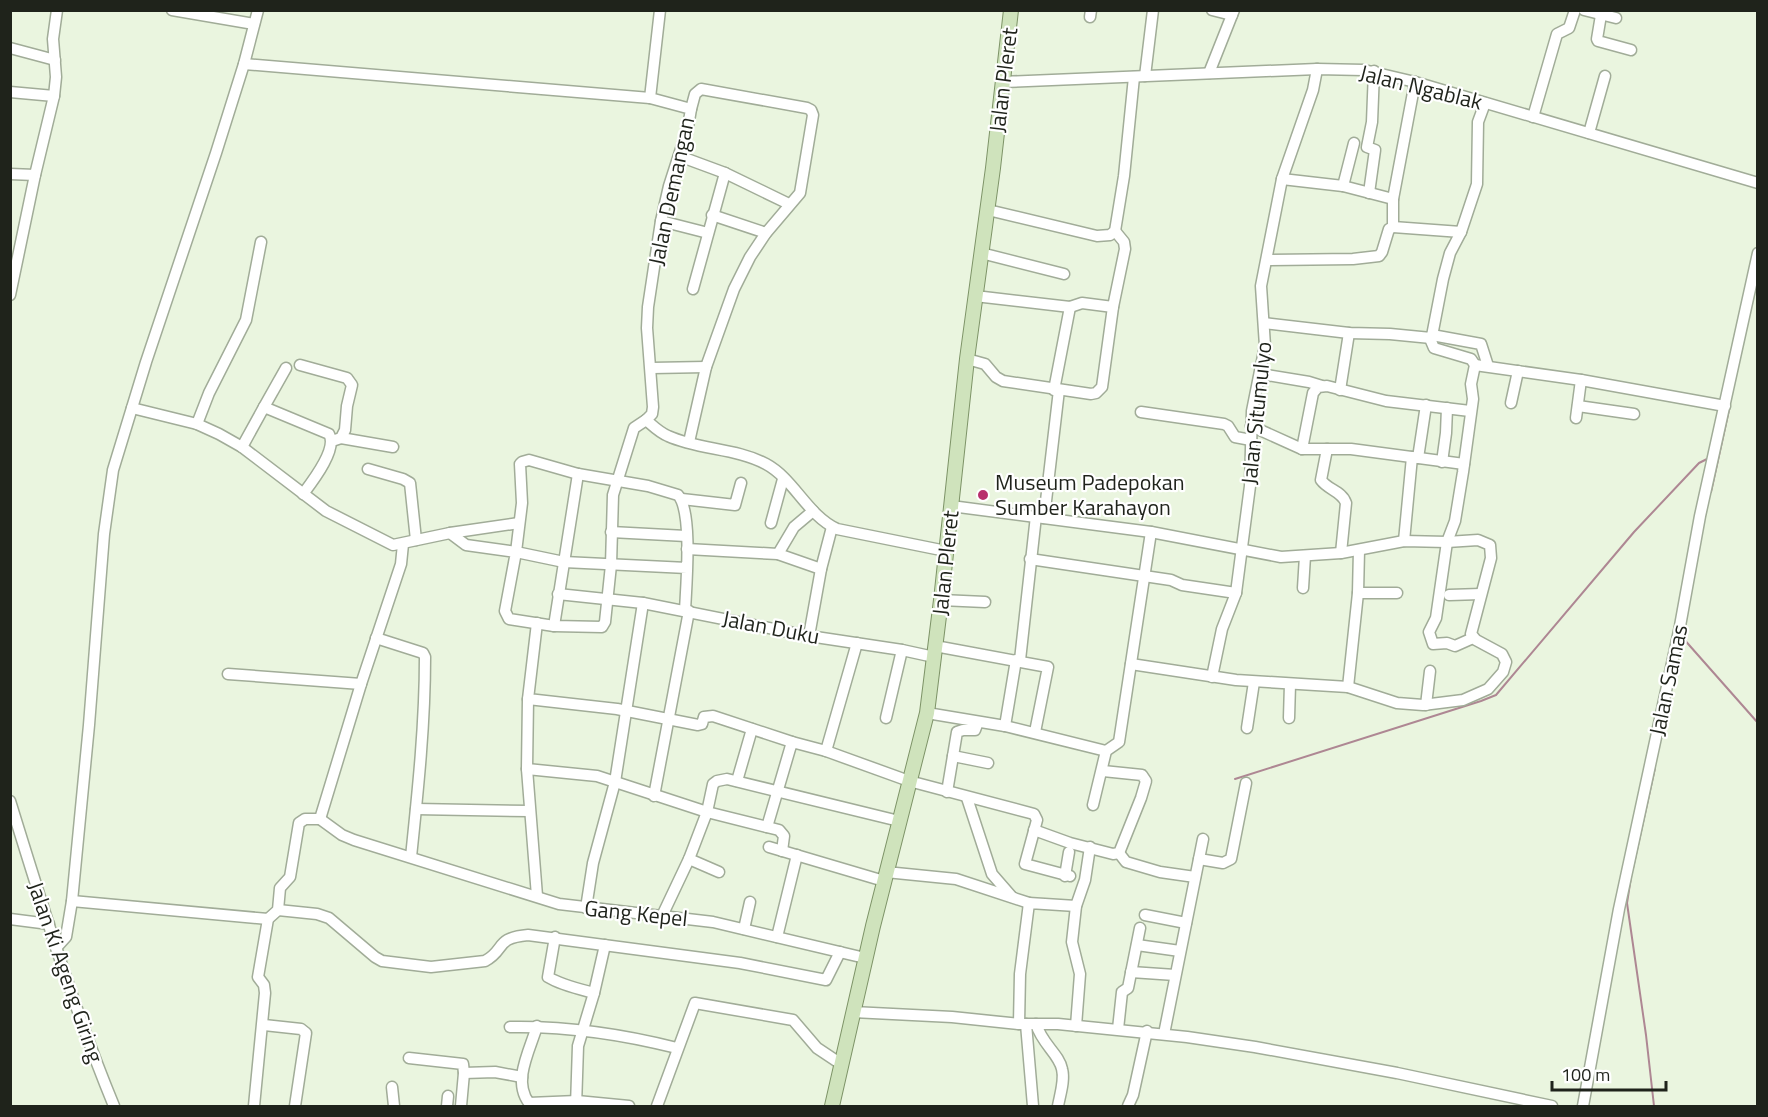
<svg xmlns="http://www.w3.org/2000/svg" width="1768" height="1117" font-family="'Titillium Web',sans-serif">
	<rect width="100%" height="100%" fill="#eaf5df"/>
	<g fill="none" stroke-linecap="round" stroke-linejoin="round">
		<!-- stream -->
		<g stroke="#ae8793" stroke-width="2">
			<path d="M1711,492L1729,410"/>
			<path d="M1682,637L1758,723"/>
			<path d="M1235,779L1481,701L1496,695L1634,532L1699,463L1711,457"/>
			<path d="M1633,868L1655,768"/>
			<path d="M1631,877L1627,903L1646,1035L1654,1106"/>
		</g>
		<!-- minor casing -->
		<g stroke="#a1ac98" stroke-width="13">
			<g id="minor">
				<path d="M172,10L254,24"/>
				<path d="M660,10L650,98L691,109L688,127L669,186L661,221L648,307L647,328L653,407L652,414L646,420C653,426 660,433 668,436C699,450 736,448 766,464C794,479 807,515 837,529L946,551"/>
				<path d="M1212,10L1232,15"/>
				<path d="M1584,10L1616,18"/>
				<path d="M1601,15L1597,39L1598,41L1631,50"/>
				<path d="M1090,17L1091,10"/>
				<path d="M10,48L55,60"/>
				<path d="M244,64L650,98"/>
				<path d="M1209,73L1234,10"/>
				<path d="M1145,76L1153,10"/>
				<path d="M1003,82L1317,69L1364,70L1415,82L1758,183"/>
				<path d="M10,92L54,96"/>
				<path d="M1533,117L1557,34L1569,28L1575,10"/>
				<path d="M1589,133L1605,76"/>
				<path d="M679,156L725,173L789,204"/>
				<path d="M10,174L35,175"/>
				<path d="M1282,179L1343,186L1393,199"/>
				<path d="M1343,186L1354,143"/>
				<path d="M1369,193L1375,150L1367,147L1372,122L1374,71"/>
				<path d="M988,210L1097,236L1110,235L1115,231L1124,176L1134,77"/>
				<path d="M712,215L766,233"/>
				<path d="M661,221L708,233"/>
				<path d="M1393,227L1461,232"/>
				<path d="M981,253L1064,274"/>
				<path d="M1267,260L1353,259L1379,256L1382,252L1389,229L1393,227V199L1415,82"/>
				<path d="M693,289L725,173"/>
				<path d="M10,295L35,175L54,96L56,77L53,39L57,10"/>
				<path d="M975,296L1070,307L1082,303L1113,307"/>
				<path d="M1264,323L1349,333L1390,334L1431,338"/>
				<path d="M1432,335L1481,344L1488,366"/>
				<path d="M967,359L985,364L996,377L1003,381L1091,394L1096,393L1102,387L1113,307L1125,249L1124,242L1115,231"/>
				<path d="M300,365L347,378L352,385L347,406L345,430L341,438L332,441"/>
				<path d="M1475,365L1581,380L1725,406"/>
				<path d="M652,368L706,367"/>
				<path d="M1261,374L1309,382L1322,386"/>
				<path d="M1054,390L1070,307"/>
				<path d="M1340,390L1349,333"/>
				<path d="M1511,403L1518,371"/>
				<path d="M1578,406L1634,414"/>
				<path d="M264,407L286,368"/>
				<path d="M132,408L197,424L219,434L242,447L326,511L393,545L450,533L519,523"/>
				<path d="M1141,412L1224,424L1228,426L1235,437L1251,440"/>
				<path d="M1576,418L1581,380"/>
				<path d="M197,424L209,393L246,320L261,242"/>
				<path d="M1251,426L1302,449H1351L1464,464"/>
				<path d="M341,438L393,447"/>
				<path d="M689,442L706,367L734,289L750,257L766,233L800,193L813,115L811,110L807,108L701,89L695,94L691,109"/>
				<path d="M242,447L264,407L329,434C338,449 312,482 303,494"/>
				<path d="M1302,449L1313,393L1318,387L1327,386L1386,401L1470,411"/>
				<path d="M1327,449L1321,480C1328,490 1342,491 1346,503L1341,553"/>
				<path d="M1418,458L1426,405"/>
				<path d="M1442,462L1446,433L1447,408"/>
				<path d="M368,469L403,479L410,483L416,540"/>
				<path d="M682,499L735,505L741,483"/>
				<path d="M951,506L1151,532L1281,557L1341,553L1404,541L1447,542L1478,540L1490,545L1491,558L1471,634L1476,640L1502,654L1506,662L1503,672L1488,689L1463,700L1423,705L1397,703L1348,687L1236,680L1131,664"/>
				<path d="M1044,518L1059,390"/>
				<path d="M771,523L783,479"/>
				<path d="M611,532L686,536"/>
				<path d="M450,533L466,545L516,552L505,611L509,619L554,626L602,627L605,622L611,565L613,495L634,428L646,420"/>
				<path d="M1404,541L1412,457"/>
				<path d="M687,549L778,554L821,569"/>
				<path d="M778,554L794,527L813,511"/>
				<path d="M1030,559L1171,580L1182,585L1236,593"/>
				<path d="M1303,588L1305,556"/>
				<path d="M1358,593H1397"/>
				<path d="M558,594L643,603L809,636L902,650L934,657"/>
				<path d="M1449,595L1481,594"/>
				<path d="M941,600L985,602"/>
				<path d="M685,611C686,587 693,512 678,495L648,486L578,474L529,460L522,462L520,464L522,503L516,552L564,562L687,568"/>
				<path d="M537,623L528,699L617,709L698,725L702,724L704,717L713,716L792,742"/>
				<path d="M554,626L578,474"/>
				<path d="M809,636L821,569L832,527"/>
				<path d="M376,638L423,653L425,657C425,724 418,790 411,857"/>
				<path d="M1473,638L1455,646L1447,643L1433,644L1429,632L1436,618L1447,542L1455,521L1463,472L1473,399L1471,384L1475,365L1471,359L1434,348L1431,341L1443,279L1450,253L1461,232L1477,184L1478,122L1485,103"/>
				<path d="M935,646L1048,667L1035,732"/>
				<path d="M1020,660L1036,516"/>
				<path d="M228,674L361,684"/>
				<path d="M1212,677L1222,629L1236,593L1250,486L1252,411L1265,346L1261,286L1282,179L1313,90L1317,69"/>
				<path d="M1348,687L1358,593L1359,550"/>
				<path d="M528,699L527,769L537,896"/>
				<path d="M1426,705L1430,671"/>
				<path d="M927,713L1005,726L1106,751"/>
				<path d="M886,718L902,650"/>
				<path d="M1289,718L1290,684"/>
				<path d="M1005,726L1016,660"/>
				<path d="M1247,728L1254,682"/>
				<path d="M826,751L857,643"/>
				<path d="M953,756L988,763"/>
				<path d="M527,769L597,776L707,812L779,830L784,836L782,851"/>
				<path d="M737,781L752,729"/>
				<path d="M947,792L957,732L963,730H975L978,722"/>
				<path d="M654,796L689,611"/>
				<path d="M967,798L992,874L1012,897"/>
				<path d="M10,801C42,904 73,1007 114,1106"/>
				<path d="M1093,805L1106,751L1119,742L1151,532"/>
				<path d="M416,809L529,811"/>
				<path d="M320,819L342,835L354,840L559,904L713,922L865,958"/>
				<path d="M767,827L792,742L826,751L909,781L1034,814L1037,820L1025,864L1070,876"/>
				<path d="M1034,830L1070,843L1113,854L1119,853L1141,798L1146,781L1142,775L1103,771"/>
				<path d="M769,847L884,881"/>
				<path d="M1119,853L1126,862L1160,872L1195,877"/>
				<path d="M689,859L719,872"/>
				<path d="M1199,859L1223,863L1231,859L1246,783"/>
				<path d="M886,872L956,879L1029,903"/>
				<path d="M1065,876L1069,852"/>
				<path d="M72,901L268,919"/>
				<path d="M586,908L593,863L615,782L643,603"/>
				<path d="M278,910L317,914L329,918L375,957L382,961L431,967L485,961C506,950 494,938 528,935L740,963L826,980L840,952"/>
				<path d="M1145,915L1186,923"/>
				<path d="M662,916L689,859L707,812L713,784L717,781L727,779L899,821"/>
				<path d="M10,919L49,924"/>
				<path d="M744,929L750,902"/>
				<path d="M555,937L548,977C561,985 579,989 594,993"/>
				<path d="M777,937L797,855"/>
				<path d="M1137,945L1180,951"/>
				<path d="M56,948L66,937L72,901L89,725L104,534L113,470L146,362L216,153L244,64L258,10"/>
				<path d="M1131,972L1175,975"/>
				<path d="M853,1012L952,1017L1019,1024H1058L1187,1037L1255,1047L1397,1073L1552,1106"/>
				<path d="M1019,1024L1020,974L1029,903L1076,906"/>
				<path d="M1026,1024L1033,1106"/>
				<path d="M1036,1024C1042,1044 1059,1054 1062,1069C1065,1080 1060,1095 1058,1106"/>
				<path d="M264,1025L301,1029L306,1033L295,1106"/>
				<path d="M537,1026C530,1050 512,1081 529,1103L577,1101L629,1106"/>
				<path d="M1076,1026L1080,974L1072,942L1076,906L1085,880L1090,847"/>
				<path d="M510,1027C566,1026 622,1034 677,1048"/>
				<path d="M1118,1029L1122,992L1128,988L1140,928"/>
				<path d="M1164,1034L1203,839"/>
				<path d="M409,1058L463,1064L464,1073L461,1106"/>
				<path d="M464,1073L495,1072L522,1077"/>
				<path d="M392,1087L394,1106"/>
				<path d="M254,1106L265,993L264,985L258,977L268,919L278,910L280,888L290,877L299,823L305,819H320L361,684L401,564L403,544"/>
				<path d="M447,1106L448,1096"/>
				<path d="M576,1106L578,1046L594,993L605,945"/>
				<path d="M657,1106L695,1003L793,1020L817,1048L841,1064"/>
				<path d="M1128,1106L1133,1095L1147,1031"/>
				<path d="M1583,1106L1619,909L1680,626L1700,516L1758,253"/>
			</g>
		</g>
		<!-- major casing -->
		<g stroke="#7d9367" stroke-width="16">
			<path id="major" d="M832,1106L873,926L927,713L941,600L967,359L993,168L1011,10"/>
		</g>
		<!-- minor -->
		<use href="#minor" stroke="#fff" stroke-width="10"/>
		<!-- major -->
		<use href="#major" stroke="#cfe3bc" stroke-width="14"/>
	</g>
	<!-- markers -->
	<circle fill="#b82f6c" stroke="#fff" stroke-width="2" cx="983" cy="495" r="6"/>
	<g text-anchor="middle" stroke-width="4.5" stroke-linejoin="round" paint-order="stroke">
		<!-- street labels -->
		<g font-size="22" fill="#1f231b" stroke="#fff">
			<text transform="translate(1003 80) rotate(-83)" y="8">Jalan Pleret</text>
			<text transform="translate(1421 87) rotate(14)" y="8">Jalan Ngablak</text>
			<text transform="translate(671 191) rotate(-78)" y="8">Jalan Demangan</text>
			<text transform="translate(1256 413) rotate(-84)" y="8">Jalan Situmulyo</text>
			<text transform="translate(945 563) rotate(-84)" y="8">Jalan Pleret</text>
			<text transform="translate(771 627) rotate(11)" y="8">Jalan Duku</text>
			<text transform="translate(1668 680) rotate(-78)" y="8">Jalan Samas</text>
			<text transform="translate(636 913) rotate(6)" y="8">Gang Kepel</text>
			<text transform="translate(66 972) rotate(71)" y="8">Jalan Ki Ageng Giring</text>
		</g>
		<!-- poi labels -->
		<g font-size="22" fill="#1f231b" stroke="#fff" text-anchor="start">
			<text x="995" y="490">Museum Padepokan<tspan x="995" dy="25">Sumber Karahayon</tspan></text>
		</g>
	</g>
	<!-- border -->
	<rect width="1768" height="1117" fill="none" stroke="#1f231b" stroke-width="24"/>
	<!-- scale -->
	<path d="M1552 1081v9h114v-9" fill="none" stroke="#1f231b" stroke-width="3"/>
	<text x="1561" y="1081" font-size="18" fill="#1f231b" stroke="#ffffff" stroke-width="4.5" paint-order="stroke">100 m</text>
</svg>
